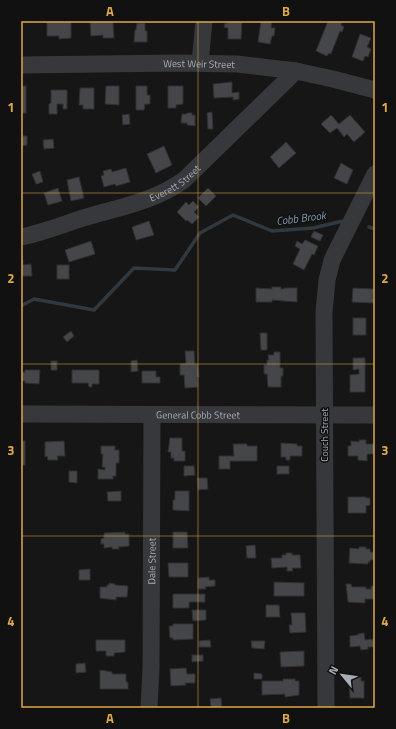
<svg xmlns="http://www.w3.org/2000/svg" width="396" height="729" font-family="'Titillium Web',sans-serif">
	<rect width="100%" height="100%" fill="#161617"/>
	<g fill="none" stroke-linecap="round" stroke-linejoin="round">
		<!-- stream -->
		<g stroke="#30393f" stroke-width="3.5">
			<path d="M369,227L375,229"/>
			<path d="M21,306L34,299L94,310L134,268L175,270L200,233L233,215L272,231L313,228L343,221"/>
		</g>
	</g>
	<!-- building -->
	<g fill="#45464a" stroke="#303033">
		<path d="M47,21H71V38L59,39V36H47Z"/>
		<path d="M113,21L114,38H103V35L91,36L90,22Z"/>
		<path d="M228,21H242L241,39H228V28L224,27L225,23H228Z"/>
		<path d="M261,21H272L271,28H275L274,36H272L270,44L258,42Z"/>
		<path d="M328,21H342L341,25L344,27L342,32L340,31L331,54L329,53L327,56L316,51Z"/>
		<path d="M137,23H145V31H147V42H134L135,30H136Z"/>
		<path d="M360,34L371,38L367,47L371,49L368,57L365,56L363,61L352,57Z"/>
		<path d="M232,82V93L239,92V99L233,100V97L214,98L213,84Z"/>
		<rect x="21" y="86" width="5" height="27"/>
		<path d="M106,86H119V105L105,104Z"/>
		<path d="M136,86H147V95H150V104H145L144,110H136Z"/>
		<path d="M168,86H183V104L176,105V108H168Z"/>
		<path d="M80,88H94V109H83V105H79Z"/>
		<path d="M51,90H67V109H63V104H57V114H49V104L51,103Z"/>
		<path d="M212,112L213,129H208L207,113Z"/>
		<path d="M187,113H192V115H195V126L187,125V123H181L182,114H187Z"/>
		<path d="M129,114L130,124L123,125L122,115Z"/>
		<path d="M331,115L339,124L350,115L365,132L354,142L347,134L344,137L337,128L330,133L321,124Z"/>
		<path d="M21,136H27V145L21,146Z"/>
		<path d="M53,139L54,148L44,149L43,140Z"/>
		<path d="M286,142L296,153L279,168L270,157Z"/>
		<path d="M164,146L172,165L156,173L147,154Z"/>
		<path d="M341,163L353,170L347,184L334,178Z"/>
		<path d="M126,168L130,182L116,186L115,184L104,187L101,176L104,175L103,171L111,169L112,172Z"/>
		<path d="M40,171L43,182L36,184L32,174Z"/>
		<path d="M79,177L84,198L71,201L67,180Z"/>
		<path d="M58,188L62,201L48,205L44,193Z"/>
		<path d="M208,188L216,196L206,206L198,198Z"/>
		<path d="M193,201L199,207L194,212L199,217L192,224L187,220L186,221L177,212L186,202L189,205Z"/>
		<path d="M149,221L154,235L136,240L132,227Z"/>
		<path d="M314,231L323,235L320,241L311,237Z"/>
		<path d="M305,240L318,246L314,255L312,254L304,270L293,264L300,249L295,246L297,241L302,244Z"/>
		<path d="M91,241L95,254L69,262L65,250Z"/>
		<path d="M21,260H23V265L31,264L32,276H22V274H21Z"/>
		<rect x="57" y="265" width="12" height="14"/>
		<path d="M272,287H281V289H284V288H297V302L272,300V302H256V288L272,289Z"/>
		<path d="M353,288L374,289L373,299H375V303L352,302Z"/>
		<rect x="353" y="318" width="13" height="17"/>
		<path d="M71,331L74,336L67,342L63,337Z"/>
		<path d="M260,333H267V350H261Z"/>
		<path d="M185,351H194L195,364H198L199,377H197L198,387L185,388L184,375H180V364L186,363Z"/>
		<path d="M274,352H280V368H283V376H281V387H268L267,374H264V365H267V360H269L268,355H274Z"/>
		<path d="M353,358H365V392H350V375L359,374V369L353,370Z"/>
		<path d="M137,360L138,371L131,372V361Z"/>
		<rect x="51" y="361" width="6" height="9"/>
		<path d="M25,370H40L39,384L25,383V381H21V372H25Z"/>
		<path d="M72,370H99V384H92V387H89L88,383H72Z"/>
		<path d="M142,371H156V377H160V383H142Z"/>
		<path d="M170,438H182V451H185V461H174V458H171V452H168Z"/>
		<path d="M359,440H366V444H375V454H367V461L358,460V456H348V446H351V441L359,442Z"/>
		<rect x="21" y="441" width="4" height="24"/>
		<path d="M64,441L65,456H57L58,460H48L47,456L45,457V442Z"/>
		<path d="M281,443L297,444V446H302V456H290V460H286V457H281Z"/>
		<path d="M233,444H247V446H257V461H230V469H219V456H234Z"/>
		<path d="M101,446H115V450H119V463H116V476H113V479H98V469L105,470V467H102L103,454H101Z"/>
		<path d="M184,466H194L195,475L184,476Z"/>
		<rect x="277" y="466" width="12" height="8"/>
		<path d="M69,471H77V483L69,482Z"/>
		<path d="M197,478H207L208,489L198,490Z"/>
		<path d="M121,491V501H108L107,492Z"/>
		<path d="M175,491H189V511L173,510V500H175Z"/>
		<path d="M348,497H366V498H370V505L366,506V513H348Z"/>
		<path d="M125,532V534H129V546L118,547L119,549H112V547L104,548V544H101V539L104,538V533Z"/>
		<path d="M173,532H187L188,548H173Z"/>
		<path d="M255,545L256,558H247L246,546Z"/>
		<path d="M359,547H366V549H370V552H375V560H370V562H368V564L349,563L350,548L359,549Z"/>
		<path d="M286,553H292V555H300L301,568H292L293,571H287V567L272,568L271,558H282V555H286Z"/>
		<path d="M168,563H188V577H169Z"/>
		<path d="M90,569V580H79V570Z"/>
		<path d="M209,577V580H215V586L205,587L206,589H198V578Z"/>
		<path d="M274,582L304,583V596H274Z"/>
		<path d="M109,583L115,584V585L128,586L127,597H116V600L100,598V587H107V585H109Z"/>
		<path d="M346,584H351L352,587H366V589H371V586H375V599H365V603L348,602Z"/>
		<path d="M173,594H205V602H189V608H173Z"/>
		<path d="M266,605H279L280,617H266Z"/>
		<path d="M192,610H206V620L193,621Z"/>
		<path d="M291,613H305L306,632L290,633L289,625H292Z"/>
		<path d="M173,624H193V639L173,640V638H170L169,626H173Z"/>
		<path d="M364,633L365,640L373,639L374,647H368V649L361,650L360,646L350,647V636L358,635V634Z"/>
		<path d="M96,640H125V652L114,653V656H106V651H96Z"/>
		<path d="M210,640L211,647H199V641Z"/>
		<path d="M251,641H265L264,649L252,648Z"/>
		<path d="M304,651V666L281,667L280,652Z"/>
		<path d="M192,655H203V661L192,662Z"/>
		<path d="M85,663L86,672L76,673V664Z"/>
		<path d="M186,668L187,674H195V683H185L186,685L171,686L170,669Z"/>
		<path d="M100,670L112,672V674H126V682H128V689H100Z"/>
		<path d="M254,673L262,674V679H254Z"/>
		<path d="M361,677V681H364V698H350L349,682H352V678Z"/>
		<path d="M283,679H295V681H299V695L285,697V694L262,695V681H283Z"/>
		<path d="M221,698L222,708H211L210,699Z"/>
	</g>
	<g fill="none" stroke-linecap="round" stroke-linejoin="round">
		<!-- minor -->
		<g stroke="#37383c" stroke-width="17">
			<path d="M200,63L204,21"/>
			<path id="s1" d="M21,65L178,63L237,64L296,71L333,79L375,90"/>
			<path id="s2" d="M21,237C41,233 59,226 77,220C114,208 152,203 184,180L296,71"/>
			<path id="s3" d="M21,414L375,415"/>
			<path id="s4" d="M149,708L151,668L152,415"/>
			<path d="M326,708L324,312L327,280L332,260L375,174"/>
		</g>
	</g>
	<!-- grid -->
	<path fill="none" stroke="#dfa846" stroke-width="1" stroke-opacity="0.55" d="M198,21V708M21,193H375M21,364H375M21,536H375"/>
	<g text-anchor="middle" stroke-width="3" stroke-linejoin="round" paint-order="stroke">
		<!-- street labels -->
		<g font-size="10" fill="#a9adb6" stroke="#111112">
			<text dy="4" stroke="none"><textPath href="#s1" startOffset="178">West Weir Street</textPath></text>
			<text dy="4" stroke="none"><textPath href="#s2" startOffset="164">Everett Street</textPath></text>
			<text dy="4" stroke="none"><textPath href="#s3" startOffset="177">General Cobb Street</textPath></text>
			<text transform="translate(324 435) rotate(-90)" y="4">Couch Street</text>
			<text dy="4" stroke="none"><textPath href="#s4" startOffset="147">Dale Street</textPath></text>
		</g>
		<!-- water labels -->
		<g font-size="11" font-style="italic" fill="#849bae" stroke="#111112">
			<text transform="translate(301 218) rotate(-7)" y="4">Cobb Brook</text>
		</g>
	</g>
	<!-- border -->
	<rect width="396" height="729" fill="none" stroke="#111112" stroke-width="44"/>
	<!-- north arrow -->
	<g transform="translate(342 675) rotate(299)" stroke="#111112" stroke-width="3" paint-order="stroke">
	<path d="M0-3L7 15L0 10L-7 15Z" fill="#a9adb6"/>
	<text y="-6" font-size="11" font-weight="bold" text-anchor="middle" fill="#a9adb6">N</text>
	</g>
	<rect x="22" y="22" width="352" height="685" fill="none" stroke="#dfa846" stroke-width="1.5"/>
	<g font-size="13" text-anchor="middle" font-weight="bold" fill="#dfa846">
		<text x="110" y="16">A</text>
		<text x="286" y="16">B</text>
		<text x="11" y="112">1</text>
		<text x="385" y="112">1</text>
		<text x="11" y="283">2</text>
		<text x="385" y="283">2</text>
		<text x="11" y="455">3</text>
		<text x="385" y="455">3</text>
		<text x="11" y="626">4</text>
		<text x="385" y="626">4</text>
		<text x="110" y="723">A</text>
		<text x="286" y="723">B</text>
	</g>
</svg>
